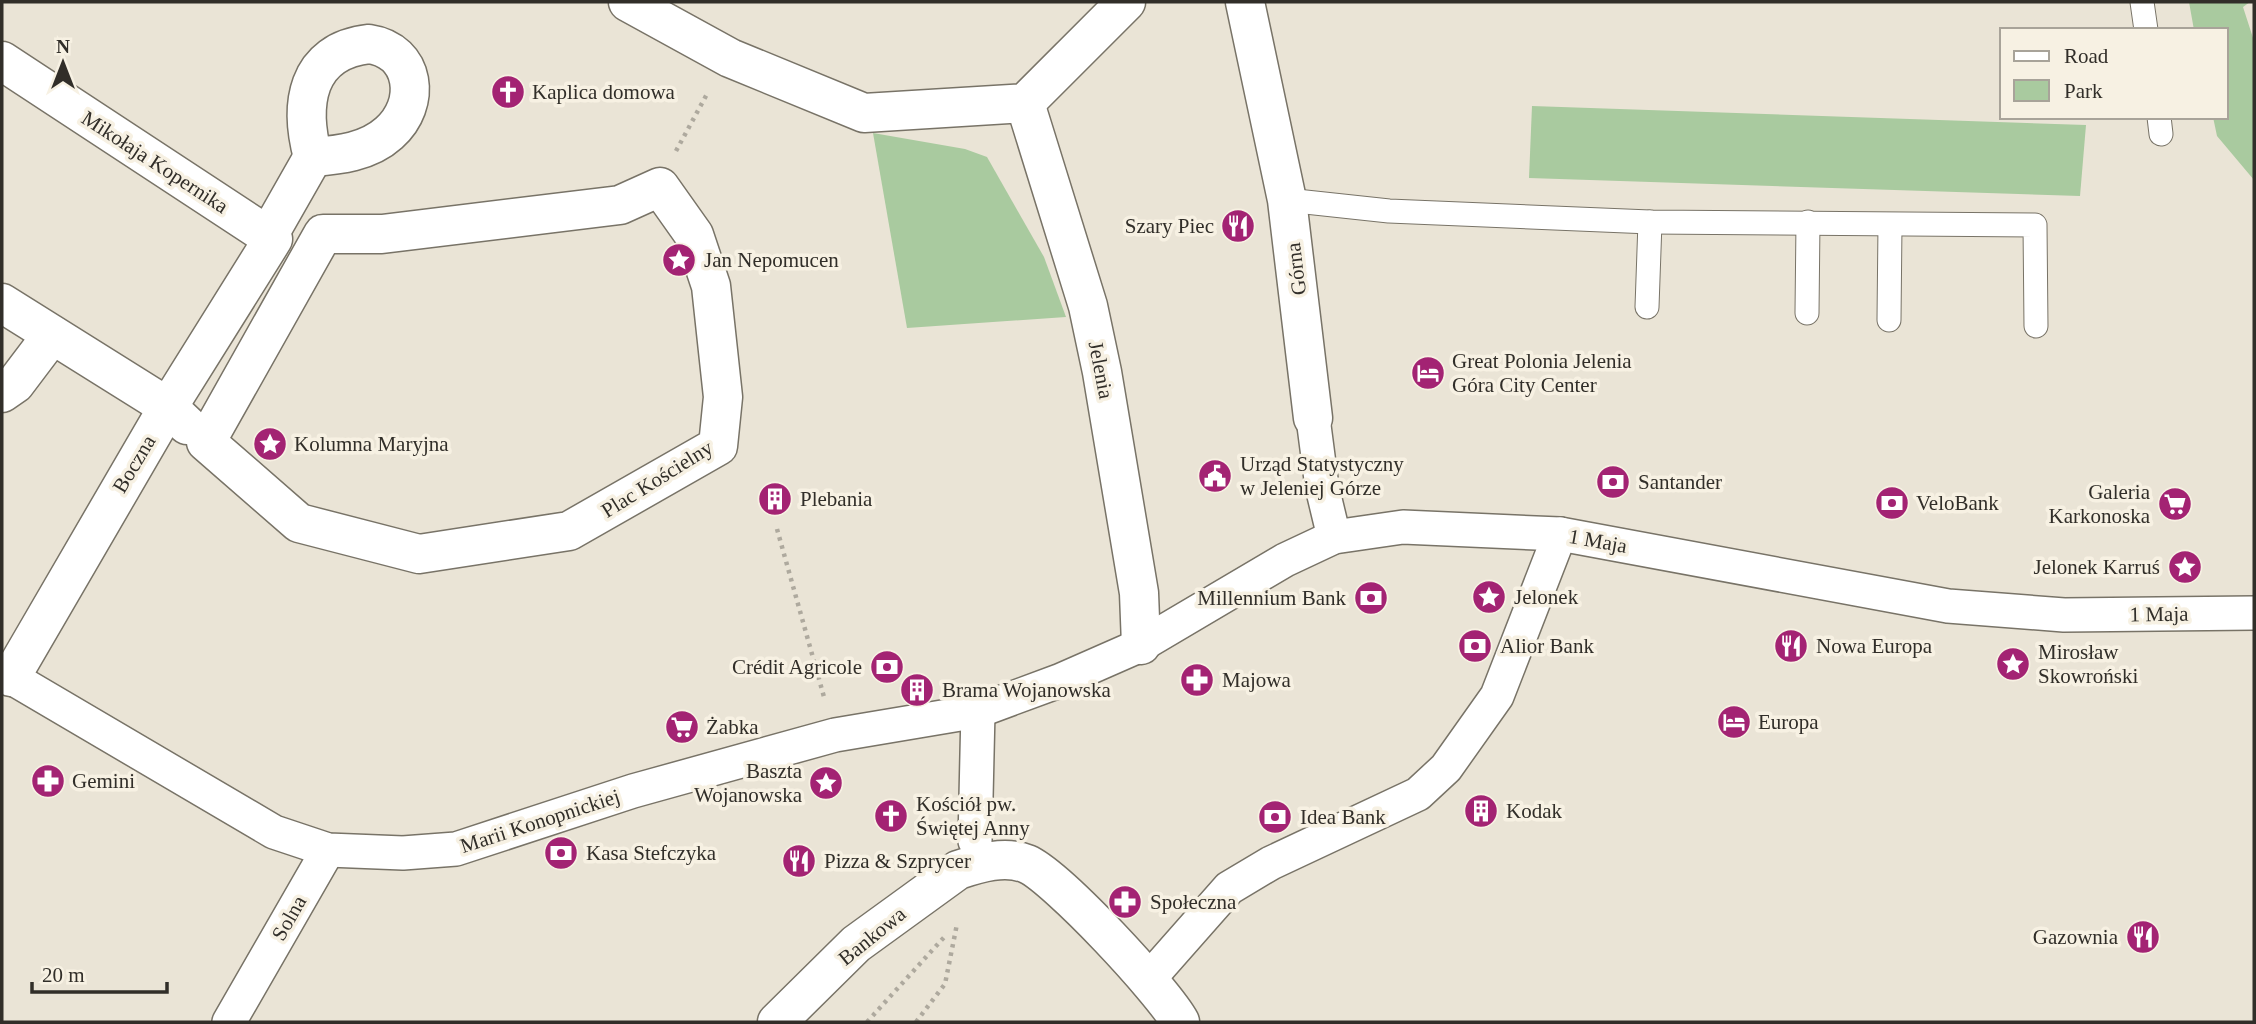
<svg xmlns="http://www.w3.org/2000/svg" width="2256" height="1024" font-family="Georgia,serif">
	<rect width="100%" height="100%" fill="#eae4d6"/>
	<!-- green -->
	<g fill="#a9ca9f">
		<path d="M2189,2H2250L2243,7L2254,41V180L2217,136L2213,117H2226V30H2194Z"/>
		<path d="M1532,106L2086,125L2080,196L1529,178Z"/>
		<path d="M873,133L965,149L987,157L1044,257L1066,317L907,328Z"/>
	</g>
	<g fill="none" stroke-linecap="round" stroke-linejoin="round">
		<!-- service casing -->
		<g stroke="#787367" stroke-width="25">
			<g id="service">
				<path d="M2142,2L2146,30"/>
				<path d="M2159,117L2161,134"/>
				<path d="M1287,200L1389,211L1650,222L2035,225L2036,326"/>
				<path d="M1647,307L1650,222"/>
				<path d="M1807,313L1808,222"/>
				<path d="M1889,320L1890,225"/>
			</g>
		</g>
		<!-- pedestrian casing -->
		<g stroke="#787367" stroke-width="36">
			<g id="pedestrian">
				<path d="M1313,418L1322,487L1334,537"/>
				<path d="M2,672L274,832L328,850L403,853L456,849L633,791L835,735L978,711L1059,681L1141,645L1285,560L1334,537L1403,527L1560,534L1948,606L2064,615L2254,613"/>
				<path d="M975,841L978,711"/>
				<path d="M1147,981L1229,888L1271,863L1418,794L1446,768L1497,696L1560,534"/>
				<path d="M229,1022L328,850"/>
			</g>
		</g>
		<!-- minor casing -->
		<g stroke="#787367" stroke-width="41">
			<g id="minor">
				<path d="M628,2L730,58L864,113L1025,103L1126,2"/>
				<path d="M1245,2L1287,200L1313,418"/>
				<path d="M369,44C416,51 422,104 389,133C368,152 339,155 313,157C299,106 305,51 369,44Z"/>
				<path d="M2,61L273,239L168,407L11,677"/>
				<path d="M1025,103L1088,306L1102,372L1139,593L1141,645"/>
				<path d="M660,187L694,235L711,286L723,397L718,446L569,531L419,554L299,523L206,442L323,234H382L620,205Z"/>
				<path d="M268,236L313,157"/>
				<path d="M2,303L168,407L187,425"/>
				<path d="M2,393L15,384L52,335"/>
				<path d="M777,1022L856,944L958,870C979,863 1005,855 1027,864C1057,877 1164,992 1180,1022"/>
			</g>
		</g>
		<!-- path -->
		<g stroke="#aea99e" stroke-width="4.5" stroke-dasharray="3.5 5" stroke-linecap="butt">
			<path d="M676,151L707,94"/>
			<path d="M777,529L824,697"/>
			<path d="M867,1022L947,934"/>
			<path d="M916,1022L945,984L957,924"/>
		</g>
		<!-- service -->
		<use href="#service" stroke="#fff" stroke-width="23"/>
		<!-- pedestrian -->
		<use href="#pedestrian" stroke="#fff" stroke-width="33"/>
		<!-- minor -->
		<use href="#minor" stroke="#fff" stroke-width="38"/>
	</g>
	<!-- icons -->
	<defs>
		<g id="church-disc" transform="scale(1.75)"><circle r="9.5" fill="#a32373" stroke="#f7f1e3"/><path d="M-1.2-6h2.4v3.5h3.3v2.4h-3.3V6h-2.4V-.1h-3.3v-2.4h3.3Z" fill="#fff"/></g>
		<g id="restaurant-disc" transform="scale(1.75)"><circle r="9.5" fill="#a32373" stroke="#f7f1e3"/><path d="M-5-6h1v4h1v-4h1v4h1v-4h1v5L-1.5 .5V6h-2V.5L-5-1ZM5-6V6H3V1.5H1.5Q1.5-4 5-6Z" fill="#fff"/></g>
		<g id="sight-disc" transform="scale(1.75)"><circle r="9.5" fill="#a32373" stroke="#f7f1e3"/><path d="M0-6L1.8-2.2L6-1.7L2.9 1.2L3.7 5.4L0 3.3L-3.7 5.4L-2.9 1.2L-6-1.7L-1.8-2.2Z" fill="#fff"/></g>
		<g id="hotel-disc" transform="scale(1.75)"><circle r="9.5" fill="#a32373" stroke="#f7f1e3"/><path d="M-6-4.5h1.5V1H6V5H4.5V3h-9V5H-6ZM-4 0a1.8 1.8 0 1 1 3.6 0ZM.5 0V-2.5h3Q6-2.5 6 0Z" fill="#fff"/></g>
		<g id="civic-disc" transform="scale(1.75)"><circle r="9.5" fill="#a32373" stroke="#f7f1e3"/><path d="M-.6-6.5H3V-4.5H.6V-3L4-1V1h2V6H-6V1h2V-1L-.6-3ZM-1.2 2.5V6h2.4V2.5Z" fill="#fff"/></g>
		<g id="bank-disc" transform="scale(1.75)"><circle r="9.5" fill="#a32373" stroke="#f7f1e3"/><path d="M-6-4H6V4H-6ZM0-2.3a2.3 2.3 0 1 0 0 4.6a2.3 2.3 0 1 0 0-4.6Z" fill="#fff"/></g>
		<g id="building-disc" transform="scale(1.75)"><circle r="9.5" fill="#a32373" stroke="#f7f1e3"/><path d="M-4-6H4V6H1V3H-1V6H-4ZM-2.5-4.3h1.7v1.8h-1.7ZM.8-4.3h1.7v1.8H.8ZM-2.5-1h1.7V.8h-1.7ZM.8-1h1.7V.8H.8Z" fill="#fff"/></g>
		<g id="supermarket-disc" transform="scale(1.75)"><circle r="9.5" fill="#a32373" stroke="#f7f1e3"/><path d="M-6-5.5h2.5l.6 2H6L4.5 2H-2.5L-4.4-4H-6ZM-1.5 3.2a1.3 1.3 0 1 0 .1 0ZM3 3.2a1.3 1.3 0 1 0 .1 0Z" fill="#fff"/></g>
		<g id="pharmacy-disc" transform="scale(1.75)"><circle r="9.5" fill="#a32373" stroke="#f7f1e3"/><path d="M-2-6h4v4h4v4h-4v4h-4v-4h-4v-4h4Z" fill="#fff"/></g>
	</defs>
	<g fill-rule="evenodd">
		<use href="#church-disc" x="508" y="92"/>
		<use href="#restaurant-disc" x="1238" y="226"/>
		<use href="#sight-disc" x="679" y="260"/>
		<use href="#hotel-disc" x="1428" y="373"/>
		<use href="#sight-disc" x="270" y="444"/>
		<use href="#civic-disc" x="1215" y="476"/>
		<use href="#bank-disc" x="1613" y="482"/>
		<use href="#building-disc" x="775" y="499"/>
		<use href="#bank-disc" x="1892" y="503"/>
		<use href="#supermarket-disc" x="2175" y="504"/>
		<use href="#sight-disc" x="2185" y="567"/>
		<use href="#sight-disc" x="1489" y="597"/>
		<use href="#bank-disc" x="1371" y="598"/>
		<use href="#bank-disc" x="1475" y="646"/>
		<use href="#restaurant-disc" x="1791" y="646"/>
		<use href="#sight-disc" x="2013" y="664"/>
		<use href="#bank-disc" x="887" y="667"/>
		<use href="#pharmacy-disc" x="1197" y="680"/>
		<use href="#building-disc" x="917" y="690"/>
		<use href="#hotel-disc" x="1734" y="722"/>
		<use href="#supermarket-disc" x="682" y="727"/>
		<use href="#pharmacy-disc" x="48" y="781"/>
		<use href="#sight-disc" x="826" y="783"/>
		<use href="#building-disc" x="1481" y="811"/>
		<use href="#church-disc" x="891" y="816"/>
		<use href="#bank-disc" x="1275" y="817"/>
		<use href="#bank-disc" x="561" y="853"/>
		<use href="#restaurant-disc" x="799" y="861"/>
		<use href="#pharmacy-disc" x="1125" y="902"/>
		<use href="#restaurant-disc" x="2143" y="937"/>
	</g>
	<g text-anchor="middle" stroke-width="7" stroke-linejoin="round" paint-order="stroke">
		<!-- poi labels -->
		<g font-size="21" fill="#312e29" stroke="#f7f1e3" text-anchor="start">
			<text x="532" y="99">Kaplica domowa</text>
			<text x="1214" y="233" text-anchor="end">Szary Piec</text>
			<text x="704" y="267">Jan Nepomucen</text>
			<text x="1452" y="368">Great Polonia Jelenia<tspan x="1452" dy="24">Góra City Center</tspan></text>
			<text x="294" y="451">Kolumna Maryjna</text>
			<text x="1240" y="471">Urząd Statystyczny<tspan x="1240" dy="24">w Jeleniej Górze</tspan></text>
			<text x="1638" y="489">Santander</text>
			<text x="2150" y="499" text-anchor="end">Galeria<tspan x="2150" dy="24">Karkonoska</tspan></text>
			<text x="800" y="506">Plebania</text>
			<text x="1916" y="510">VeloBank</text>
			<text x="2160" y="574" text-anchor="end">Jelonek Karruś</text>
			<text x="1514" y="604">Jelonek</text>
			<text x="1346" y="605" text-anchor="end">Millennium Bank</text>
			<text x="1500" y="653">Alior Bank</text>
			<text x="1816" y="653">Nowa Europa</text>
			<text x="2038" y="659">Mirosław<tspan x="2038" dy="24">Skowroński</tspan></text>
			<text x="862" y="674" text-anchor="end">Crédit Agricole</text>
			<text x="1222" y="687">Majowa</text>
			<text x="942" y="697">Brama Wojanowska</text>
			<text x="1758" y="729">Europa</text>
			<text x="706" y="734">Żabka</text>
			<text x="802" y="778" text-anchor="end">Baszta<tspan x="802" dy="24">Wojanowska</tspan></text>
			<text x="72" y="788">Gemini</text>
			<text x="916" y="811">Kościół pw.<tspan x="916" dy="24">Świętej Anny</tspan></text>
			<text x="1506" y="818">Kodak</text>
			<text x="1300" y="824">Idea Bank</text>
			<text x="586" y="860">Kasa Stefczyka</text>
			<text x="824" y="868">Pizza &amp; Szprycer</text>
			<text x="1150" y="909">Społeczna</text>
			<text x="2118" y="944" text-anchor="end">Gazownia</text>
		</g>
		<!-- street labels -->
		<g font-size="21" fill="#312e29" stroke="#f7f1e3">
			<text transform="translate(155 162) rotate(33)" y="7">Mikołaja Kopernika</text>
			<text transform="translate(1296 269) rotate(-97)" y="7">Górna</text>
			<text transform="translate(1101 370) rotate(79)" y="7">Jelenia</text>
			<text transform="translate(134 464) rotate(-59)" y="7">Boczna</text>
			<text transform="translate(657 479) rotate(-32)" y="7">Plac Kościelny</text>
			<text transform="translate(1598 541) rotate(10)" y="7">1 Maja</text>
			<text transform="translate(2159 614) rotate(-1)" y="7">1 Maja</text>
			<text transform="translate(540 821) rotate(-18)" y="7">Marii Konopnickiej</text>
			<text transform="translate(289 918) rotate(-60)" y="7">Solna</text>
			<text transform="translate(872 936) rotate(-39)" y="7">Bankowa</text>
		</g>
	</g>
	<!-- border -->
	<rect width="2256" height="1024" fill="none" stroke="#312e29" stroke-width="7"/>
	<!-- legend -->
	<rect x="2000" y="28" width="228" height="91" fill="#f7f1e3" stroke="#a8a399" stroke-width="2"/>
	<rect x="2014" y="51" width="35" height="10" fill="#ffffff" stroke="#a8a399" stroke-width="2"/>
	<text x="2064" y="63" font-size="21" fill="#312e29">Road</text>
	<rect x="2014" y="80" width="35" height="21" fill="#a9ca9f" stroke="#a8a399" stroke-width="2"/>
	<text x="2064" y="98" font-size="21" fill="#312e29">Park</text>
	<!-- north arrow -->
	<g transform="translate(63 63)" stroke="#f7f1e3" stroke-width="5" paint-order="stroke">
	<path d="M0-5L12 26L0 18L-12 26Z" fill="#312e29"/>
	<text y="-10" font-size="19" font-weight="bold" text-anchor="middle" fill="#312e29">N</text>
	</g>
	<!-- scale -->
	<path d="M32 982v10h135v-10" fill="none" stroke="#312e29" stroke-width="3.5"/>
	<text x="42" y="982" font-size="21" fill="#312e29" stroke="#f7f1e3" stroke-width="5" paint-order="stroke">20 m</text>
</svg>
